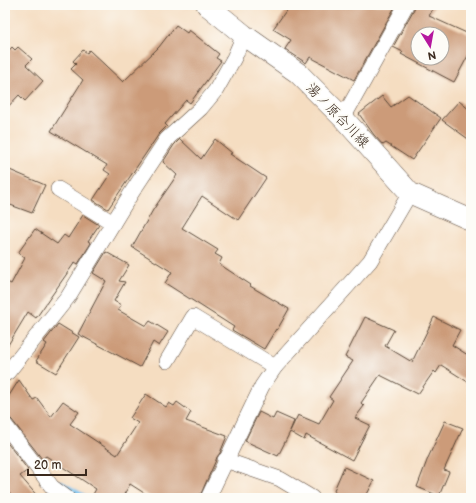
<svg xmlns="http://www.w3.org/2000/svg" width="476" height="503" font-family="'Balsamiq Sans','Klee One',sans-serif">
	<rect width="100%" height="100%" fill="#fdfcf7"/>
	<filter id="ink" filterUnits="userSpaceOnUse"><feTurbulence type="fractalNoise" baseFrequency=".025" numOctaves="2"/><feDisplacementMap in="SourceGraphic" scale="8" xChannelSelector="R" yChannelSelector="G"/><feConvolveMatrix kernelMatrix="1 2 1 2 8 2 1 2 1" color-interpolation-filters="sRGB"/></filter>
	<filter id="wash" filterUnits="userSpaceOnUse"><feTurbulence type="fractalNoise" baseFrequency=".012" numOctaves="4" result="noise"/><feDisplacementMap in="SourceGraphic" scale="16" xChannelSelector="R" yChannelSelector="G"/><feGaussianBlur stdDeviation="0.9" result="paint"/><feColorMatrix in="noise" values="0 0 0 0 0 0 0 0 0 0 0 0 0 0 0 0 0 1.4 0 .05"/><feComposite in="paint" operator="in"/></filter>
	<g filter="url(#wash)">
		<rect width="100%" height="100%" fill="#f5ddc1"/>
		<g fill="none" stroke-linecap="round" stroke-linejoin="round">
			<!-- stream -->
			<path stroke="#74bfee" stroke-width="6" d="M45,498L60,483L86,498"/>
		</g>
		<g id="blocks">
			<!-- building -->
			<g fill="#cc9b79" fill-rule="evenodd">
				<path d="M290,5H396L354,80L310,57L306,63L285,49L291,40L273,29Z"/>
				<path d="M415,5H435L429,16L471,35V50L454,82L401,54L403,52L393,47L414,9ZM418,34H442V58H418Z"/>
				<path d="M176,25L187,33L189,30L219,54L216,58L221,61L190,103L186,100L165,124L167,126L159,134L108,209L93,200L110,174L104,170L107,165L51,131L83,80L71,69L76,64L73,61L83,50L87,53L89,50L123,82L159,47Z"/>
				<path d="M12,47L15,50L18,47L32,59L26,65L43,81L25,101L19,95L5,110V55Z"/>
				<path d="M408,95L441,118L412,160L386,143L383,145L374,135L359,114L382,96L391,107Z"/>
				<path d="M459,101L471,111V141L442,120Z"/>
				<path d="M180,139L201,159L215,139L232,153L230,154L266,178L238,220L202,196L182,228L218,250L215,254L222,258L219,264L251,285L250,286L289,309L277,330L276,329L264,349L232,330L234,327L165,283L172,272L132,247L153,210L177,175L163,162L174,145Z"/>
				<path d="M5,168L45,185L32,213L5,203Z"/>
				<path d="M83,215L99,225L88,241L91,243L78,264L75,262L36,318L28,312L5,350V281L11,284L25,258L18,253L35,229L57,244L64,235L68,238Z"/>
				<path d="M106,252L129,265L119,281L125,282L114,301L121,305L118,310L146,326L150,321L168,332L159,346L153,342L140,367L78,334L106,281L93,273Z"/>
				<path d="M365,317L394,330L385,346L412,362L434,317L460,330L452,345L471,357V384L441,365L436,373L434,371L418,394L380,375L361,403L364,406L355,418L370,425L352,460L306,435L304,440L290,432L278,456L245,441L259,412L273,419L276,413L294,421L290,431L298,415L319,424L333,400L329,397L353,361L345,357Z"/>
				<path d="M58,324L79,337L56,373L36,361L47,344L44,342Z"/>
				<path d="M19,380L33,400L37,398L51,417L63,401L79,412L70,424L117,455L138,423L130,418L146,394L166,407L169,403L174,406L177,402L191,412L186,421L227,436L220,453L217,457L216,460L199,498H152L130,484L122,498H91L96,489L46,456L42,459L12,420L9,417L5,416V402Z"/>
				<path d="M445,421L463,428L444,470L449,472L439,496L417,487L428,458Z"/>
				<path d="M5,440L28,470L20,476L39,498H13L5,488Z"/>
				<path d="M344,467L374,481L365,498H338L334,490Z"/>
			</g>
		</g>
	</g>
	<g filter="url(#ink)">
		<use href="#blocks" fill-opacity="0" stroke="#574536" stroke-width="1"/>
		<g fill="none" stroke-linecap="round" stroke-linejoin="round">
			<!-- minor casing -->
			<g stroke="#574536" stroke-width="16">
				<g id="minor">
					<path d="M343,118L406,5"/>
					<path d="M58,189L113,223"/>
					<path d="M167,361L193,317L275,367"/>
					<path d="M5,374L8,372L68,297L132,192L167,139L201,108L216,90L234,58L244,35"/>
					<path d="M5,425L52,487L67,498"/>
					<path d="M225,460L280,479L312,498"/>
					<path d="M208,498L262,386L275,367L370,261L410,193"/>
				</g>
			</g>
			<!-- secondary casing -->
			<g stroke="#574536" stroke-width="22">
				<path id="secondary" d="M207,5L244,35L298,73L343,118L410,193L471,220"/>
			</g>
			<!-- minor -->
			<use href="#minor" stroke="#fff" stroke-width="15"/>
			<!-- secondary -->
			<use href="#secondary" stroke="#fff" stroke-width="21"/>
		</g>
	</g>
	<g text-anchor="middle" stroke-width="4" stroke-linejoin="round" paint-order="stroke">
		<!-- street labels -->
		<g font-size="14" fill="#3b2a1e" stroke="#fdfcf7">
			<text transform="translate(338 115) rotate(46)" y="5">湯ノ原合川線</text>
		</g>
	</g>
	<!-- margin -->
	<rect width="476" height="503" fill="none" stroke="#fdfcf7" stroke-width="20"/>
	<!-- north arrow -->
	<g transform="translate(430 46) rotate(169)"><circle r="19" fill="#fdfcf7" stroke="#afa8a0"/>
	<path d="M0-3L7 15L0 10L-7 15Z" fill="#b5179e"/>
	<text y="-6" font-size="11" font-weight="bold" text-anchor="middle" fill="#3b2a1e">N</text>
	</g>
	<!-- scale -->
	<path d="M28 469v6h58v-6" fill="none" stroke="#3b2a1e" stroke-width="2"/>
	<text x="34" y="469" font-size="12" fill="#3b2a1e" stroke="#fdfcf7" stroke-width="3" paint-order="stroke">20 m</text>
</svg>
